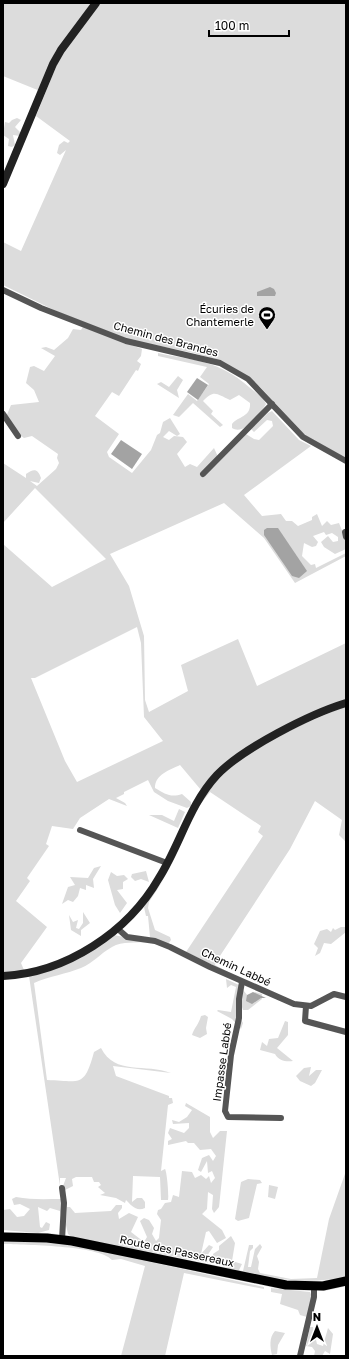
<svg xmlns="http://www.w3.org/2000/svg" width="349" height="1359" font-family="'Golos Text',sans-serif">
	<rect width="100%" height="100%" fill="#fff"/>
	<!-- green -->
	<g fill="#dcdcdc" fill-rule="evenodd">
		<path d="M3,3H91L59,49L56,50L40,91L3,76Z"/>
		<path d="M99,3H346V458L306,436L260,387L222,362L194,353L130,340L58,312L3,285V242L21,251L66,150L60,155L57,153L59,145L64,141L68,143L70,141L36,116L60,57Z"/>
		<path d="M17,118L21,120L15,127L20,132V136L13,135L15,145L12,147L8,146L9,139L3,135L5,122L9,123L12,120Z"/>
		<path d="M83,327L142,349L141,356L137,361L141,364L138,371L136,370L119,396L112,392L95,416L119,434L107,452L109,457L132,473L151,450L157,435L160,433L163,422L170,418L180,434L177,436L169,431L163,437L169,440L174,436L183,437L187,442L177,454L185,467L190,464L197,467L214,448L219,459L246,434L254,439L259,440L273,426L272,421L267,420L254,432L251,429L268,413L272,411L299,440L311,446L244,495L262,516L281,514L286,521H292L298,526L312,520V517L317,514L322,526L327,521L331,525L339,523L343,533L346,535V549L335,554L324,547L321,542L328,536L333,542L338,541V537L332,533L326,535L324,532L313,536L318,542L316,546L312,547L304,543L302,556L311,565L315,564L316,568L346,553V556L295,583L264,538L224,503L110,554L129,586L144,636L145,700L149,712L188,691L181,665L238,639L257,686L346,643V699L287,725L201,790L180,765C170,770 155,774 155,788C165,794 171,798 182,794L191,802V806L187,808L168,801L154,792L148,780L124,792V794L116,798L125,803L127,806L109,799L80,818L73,829L52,826L46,844L49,846L27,878L30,881L16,901L47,927L21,963L24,970L3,972V544L52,587L106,559L35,488L3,523V463L26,478V474C34,468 38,469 41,478L39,483L30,481L37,486L56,469L59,463L57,458L58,454L32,436L24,438L17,433L6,417L11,405L39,402L34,390L26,383L30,367L34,366L44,371L55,356L41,348L46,347L54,350L68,338L73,329L81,330ZM137,627L141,643L144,717L163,741L77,782L65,761L31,678H35Z"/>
		<path d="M158,353C196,361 218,360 249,387C255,392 263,397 266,404C260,414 244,436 232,428V424C239,416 251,417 250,403L239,395L230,400C217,394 214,389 203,401L213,411L211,414L223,425L220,427L193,403L179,417L173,415L188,394L197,401L209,384L200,377L207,367L158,356Z"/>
		<path d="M178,376L183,380L177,390L179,398L157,384L161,382L169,387Z"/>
		<path d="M346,706V842L339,835L342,820L315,801L290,849L216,962L215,965L251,984L186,952L263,836L258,832L261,826L210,792L199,806C229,752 292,729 346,706Z"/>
		<path d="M179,809L185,812L178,828L149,815H162L174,821Z"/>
		<path d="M101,866L93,879L94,888L86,885V890L80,888L78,896L73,902L68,900L62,904L68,887L75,885L70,877L88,878L94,868Z"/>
		<path d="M146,871L149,882L141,879L135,881L131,877L132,874Z"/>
		<path d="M111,872L117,876L124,875L128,879L123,882V889L117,890L127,903L120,913L115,905L108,880Z"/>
		<path d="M164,879L149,902L148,908L155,930L170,937L171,940L168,944L150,937L148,916H146L144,907Z"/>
		<path d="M83,912L90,923L81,930V936L71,930L69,915L73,922L78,920L76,928L79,929L83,923Z"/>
		<path d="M341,927H346V932L331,944L324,943L320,953L315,956L318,948L314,944L320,931L327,929L331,932L333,928L335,930Z"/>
		<path d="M114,935L148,942C137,943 122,941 112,947C101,953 93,963 81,968C66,974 50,976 34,983L47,1080C81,1081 84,1088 94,1052L101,1048C115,1076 146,1063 171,1073L113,1066L116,1076L169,1096V1098H172L173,1103L168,1105L161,1171L165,1169C167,1172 169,1196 168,1200H161L160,1177L133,1176L132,1202L137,1198H142L145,1202V1208C136,1212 131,1205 126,1200L125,1203L116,1198L100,1195L105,1193L98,1187L101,1185L99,1182H94L92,1177H76L72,1179L73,1186L65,1190L63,1186L66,1178H60V1186L29,976L43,973L81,958Z"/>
		<path d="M226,979L239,985L248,996L255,992L262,994V999L248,1010H243L241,1004L237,1012L243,1023L241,1029L232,1019L217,1011L218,1010L231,1012L236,987L231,985L227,988Z"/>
		<path d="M205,1015L208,1017L206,1028L207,1034L200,1038L192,1035C194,1028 199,1024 201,1016Z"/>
		<path d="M285,1021L288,1022V1035L277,1048L293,1061C286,1062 279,1061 275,1054L260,1050L262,1042L267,1046L269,1039L278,1038Z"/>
		<path d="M311,1067L309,1076L316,1070H322L315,1083L311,1086L300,1081L296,1076L304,1068Z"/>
		<path d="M186,1103L210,1117V1132L213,1138L220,1131H227L219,1207L214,1213L212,1209L213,1195L208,1192L207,1209L202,1214L222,1230L226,1238L217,1243L209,1231L206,1232L201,1254L209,1245L213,1247L207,1256L208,1263L72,1237L68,1234L66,1225L67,1207H70L75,1213L111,1211L116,1205H122V1208L118,1213L119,1219L129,1213L138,1217L131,1232L144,1242L147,1237L140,1221L144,1218L149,1220L154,1228L152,1234L156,1241L159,1238L161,1220L157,1214L158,1210L161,1209L165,1203L171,1202L173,1195L179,1197L182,1171L192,1172L195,1178L201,1175L206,1179L209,1176L211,1183L215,1178L212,1171L208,1173L207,1161L201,1172L198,1170L202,1158L209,1155L213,1161L216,1156L211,1149L200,1150L194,1143H188L186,1141L168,1145V1141L172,1139L168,1133L170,1128L184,1133L189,1128V1123L173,1124L172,1120L179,1122L187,1117L192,1110L185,1106Z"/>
		<path d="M346,1171L345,1272L346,1277C309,1284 282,1280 246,1273L243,1271L249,1245H253V1248L250,1251L248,1267H251L255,1249L260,1244L262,1247L257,1256L259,1262L258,1269L260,1273L291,1279L317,1278L329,1219Z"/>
		<path d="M248,1179L260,1180L262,1183L257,1184L249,1218L238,1221L235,1219L241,1182Z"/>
		<path d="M269,1185L278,1187L275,1199L268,1197Z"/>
		<path d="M16,1197C31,1200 46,1199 62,1199V1220L60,1211L50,1208L47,1211L38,1207L40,1227L42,1228L46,1222L50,1224L49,1230L38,1233L3,1230V1210L10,1209L17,1217L24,1216L30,1209L20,1204L14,1205L12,1199Z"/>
		<path d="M231,1236L235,1243L232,1261L242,1264L239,1270L227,1269L214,1261L213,1254L219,1250V1246Z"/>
		<path d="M3,1241L49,1242L78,1246L264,1287V1289L184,1273L165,1356H121L145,1266L121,1259L112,1260C99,1245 24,1245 3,1244Z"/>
		<path d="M271,1288L310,1292L312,1297L307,1317L300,1315L298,1310L280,1304L282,1294L271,1292Z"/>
		<path d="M310,1327H313L317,1344L323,1346L328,1328L333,1334L330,1354L325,1351L322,1356H314L315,1351L312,1347L306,1346Z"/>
		<path d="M275,1331L285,1333L278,1345L277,1354L272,1355C270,1347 269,1337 275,1331Z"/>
	</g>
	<!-- water -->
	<g fill="#a3a3a3">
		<path d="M270,287L274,289L276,293L275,296H257V292Z"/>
		<path d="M197,378L208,385L198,400L187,392Z"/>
		<path d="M121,440L142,454L132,469L111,454Z"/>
		<path d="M267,528H278L307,571L299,578L292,576L264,535V530Z"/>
		<path d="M253,992L266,998H261L252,1004L246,1001L247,995Z"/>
	</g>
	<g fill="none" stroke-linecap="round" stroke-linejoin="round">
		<!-- primary casing -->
		<g stroke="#dbdbdb" stroke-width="10">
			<path id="primary" d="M3,1237L47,1238L72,1241L286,1285L323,1286L346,1281"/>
		</g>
		<!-- street -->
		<g stroke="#555" stroke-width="6">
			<path d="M3,290L41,308L126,341L220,363L248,379L303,437L346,461"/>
			<path d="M3,414L18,436"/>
			<path d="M203,474L272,404"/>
			<path d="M345,532L346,537"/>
			<path d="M80,830L167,863"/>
			<path d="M118,929L127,937L155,941L170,947L210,967L294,1004L311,1006L334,994L346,997"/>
			<path d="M242,982L239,999V1018L231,1055L225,1111L228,1117L281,1118"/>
			<path d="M306,1006L305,1021L346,1032"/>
			<path d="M62,1188L64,1203L62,1240"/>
			<path d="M300,1356L314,1297V1286"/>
		</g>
		<!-- secondary -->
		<g stroke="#222" stroke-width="8">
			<path d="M3,184L53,64L61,50L96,3"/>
			<path d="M3,976C66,973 128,932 159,878C180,845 189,805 217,775C243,748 310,714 346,703"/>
		</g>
		<!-- primary -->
		<use href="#primary" stroke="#000" stroke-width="9"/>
	</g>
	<!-- icons -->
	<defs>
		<g id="stadium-pin" transform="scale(0.9)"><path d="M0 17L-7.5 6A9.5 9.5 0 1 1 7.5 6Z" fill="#000" stroke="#fff"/><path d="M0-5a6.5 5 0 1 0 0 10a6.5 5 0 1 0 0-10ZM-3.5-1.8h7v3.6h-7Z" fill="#fff"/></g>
	</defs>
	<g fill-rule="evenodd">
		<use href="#stadium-pin" x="267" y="315"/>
	</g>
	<g text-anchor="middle" stroke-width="3" stroke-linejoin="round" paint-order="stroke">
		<!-- poi labels -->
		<g font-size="11" fill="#000" stroke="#fff" text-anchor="end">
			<text x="254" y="313">Écuries de<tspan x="254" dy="13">Chantemerle</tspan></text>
		</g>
		<!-- street labels -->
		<g font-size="11" fill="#000" stroke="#fff">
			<text transform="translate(166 339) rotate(15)" y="4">Chemin des Brandes</text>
			<text transform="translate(236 967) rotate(25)" y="4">Chemin Labbé</text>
			<text transform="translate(222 1062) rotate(-82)" y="4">Impasse Labbé</text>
			<text transform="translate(177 1251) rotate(12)" y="4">Route des Passereaux</text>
		</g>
	</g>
	<!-- border -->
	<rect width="349" height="1359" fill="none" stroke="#000000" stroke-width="8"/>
	<!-- north arrow -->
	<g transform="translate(317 1327)" stroke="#ffffff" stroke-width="3" paint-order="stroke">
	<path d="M0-3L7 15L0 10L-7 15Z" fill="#000000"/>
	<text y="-6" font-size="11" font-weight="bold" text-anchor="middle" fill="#000000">N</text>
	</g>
	<!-- scale -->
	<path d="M209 30v6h80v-6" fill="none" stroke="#000000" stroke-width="2"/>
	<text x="215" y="30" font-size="12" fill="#000000" stroke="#ffffff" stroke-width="3" paint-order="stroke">100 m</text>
</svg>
